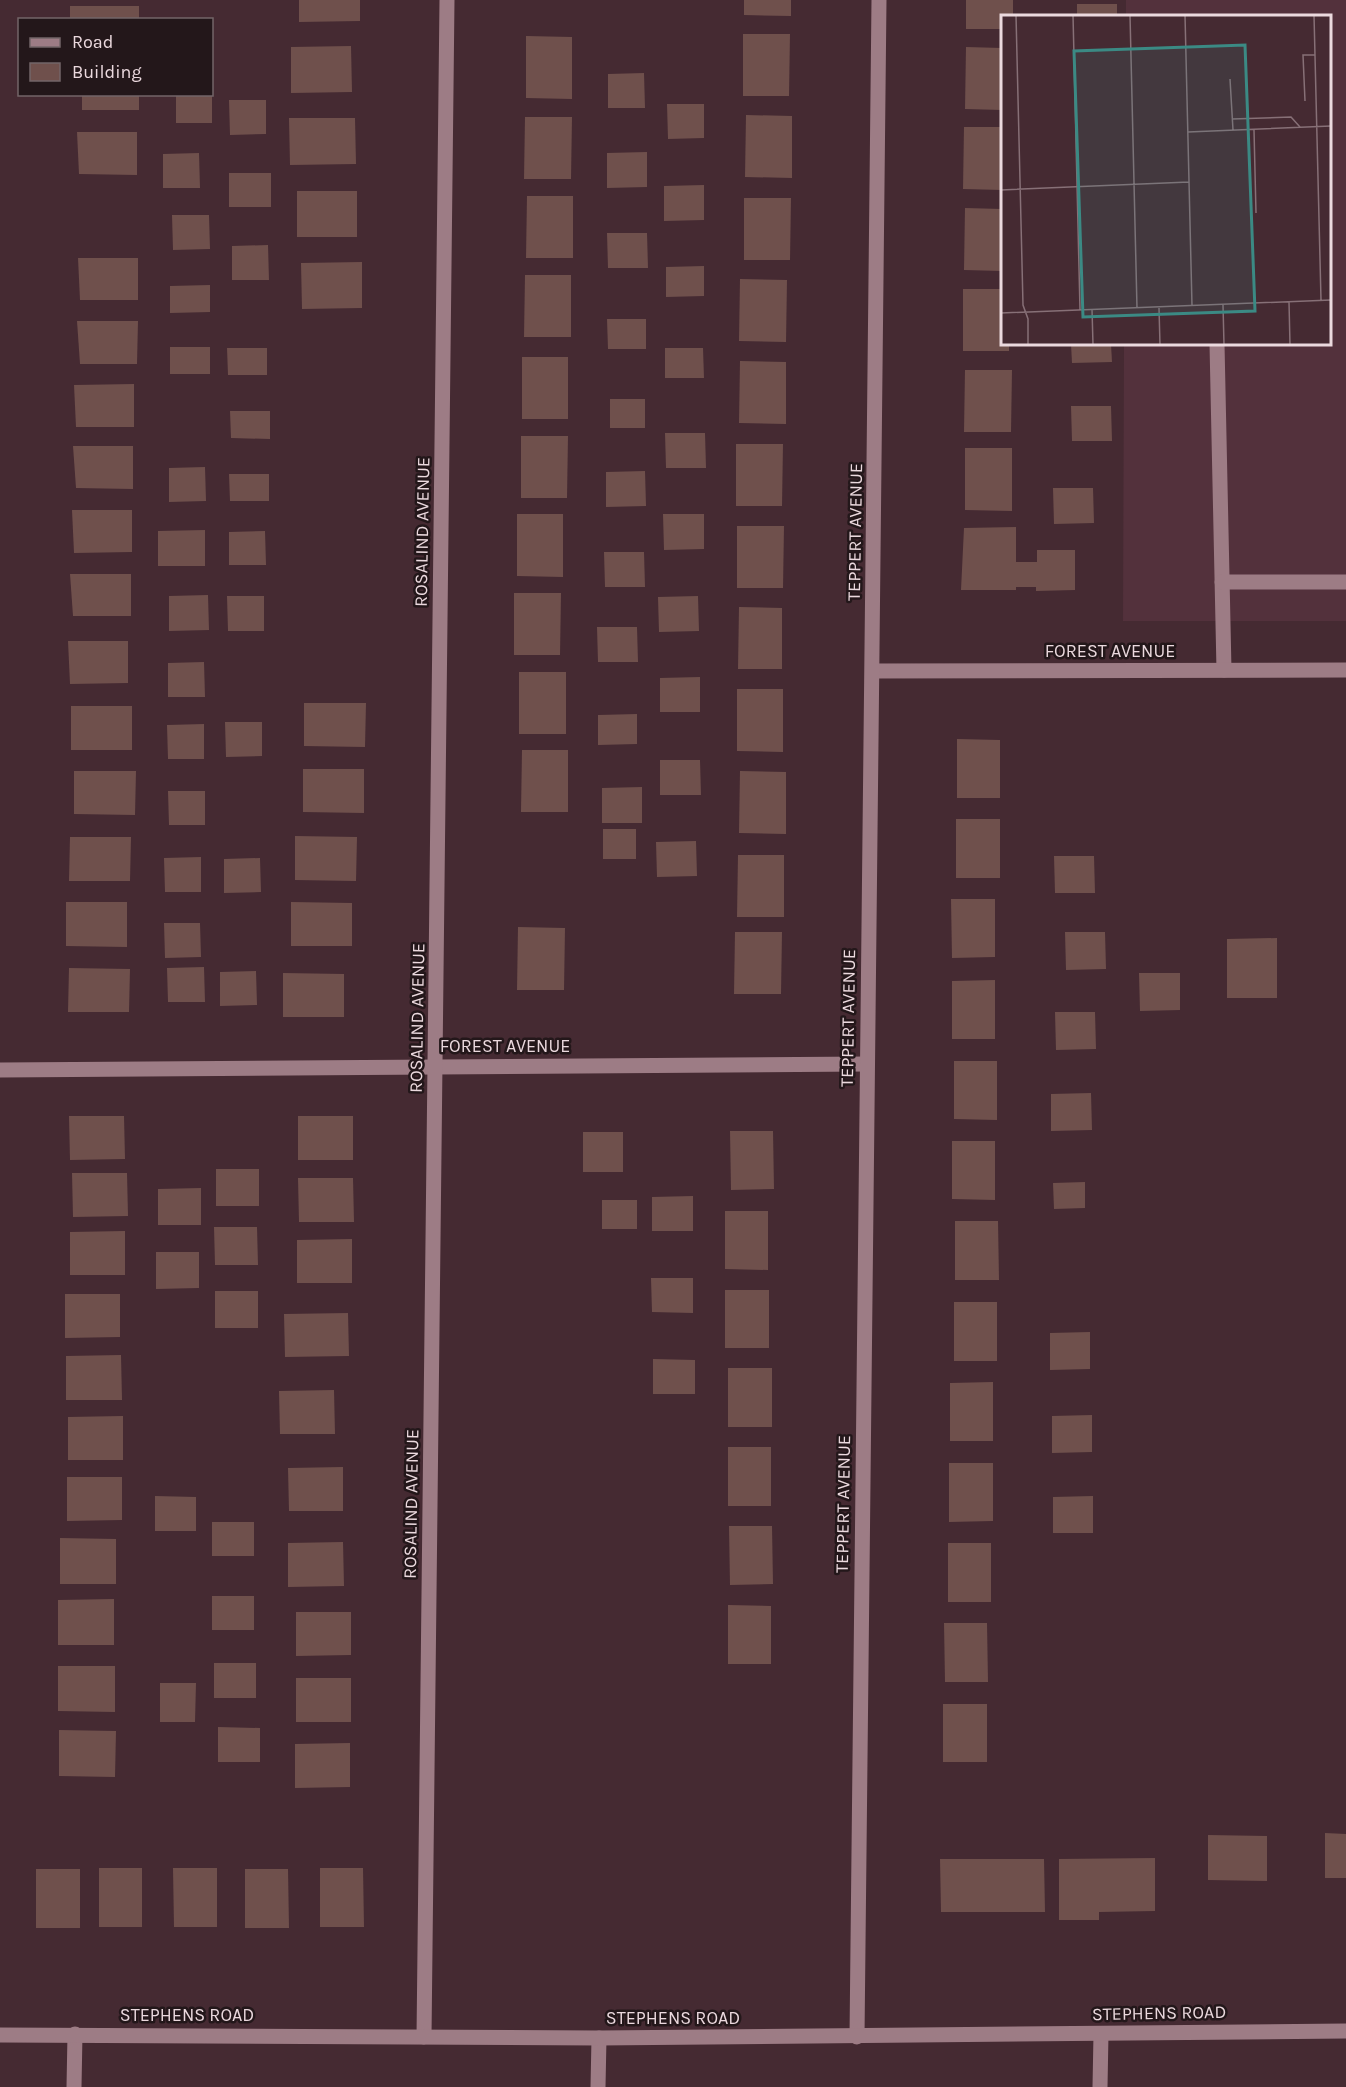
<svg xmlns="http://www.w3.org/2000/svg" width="1346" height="2087" font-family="Karla,sans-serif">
	<rect width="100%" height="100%" fill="#452a32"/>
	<!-- built -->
	<path fill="#53313c" d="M1126,0H1346V621H1123L1124,344H1330V16H1126Z"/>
	<!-- building -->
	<g fill="#6f504c">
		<path d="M299,0H360V21L299,22Z"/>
		<path d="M744,0H791V16L744,15Z"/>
		<path d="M966,0H1013V16H1002V29H966Z"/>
		<rect x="1077" y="4" width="40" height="12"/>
		<rect x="70" y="6" width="69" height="14"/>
		<path d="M743,34H790L789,96H743Z"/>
		<path d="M526,36L572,37V99L526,98Z"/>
		<path d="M351,46L352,92L291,93V47Z"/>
		<path d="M966,47L1002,48V110L965,109Z"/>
		<path d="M644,73L645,108H608V74Z"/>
		<rect x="82" y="94" width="57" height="16"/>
		<rect x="176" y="94" width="36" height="29"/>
		<path d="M229,100H266V134L230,135Z"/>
		<path d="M667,104H704V138L668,139Z"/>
		<path d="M746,115L792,116V178L745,177Z"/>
		<path d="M525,117H572L571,179H524Z"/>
		<path d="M289,118H355L356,164L290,165Z"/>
		<path d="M964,127H1002V190L963,189Z"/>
		<path d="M77,132H137V175L79,174Z"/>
		<path d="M647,152V187L607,188V153Z"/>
		<path d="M199,153L200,188H163V154Z"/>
		<rect x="229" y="173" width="42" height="34"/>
		<path d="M704,185V220L664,221V186Z"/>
		<rect x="297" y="191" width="60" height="46"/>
		<path d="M527,196H573V258H526Z"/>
		<path d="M744,198H791L790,260H744Z"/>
		<path d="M965,208L1002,209V271L964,270Z"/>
		<path d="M172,215H209L210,249L173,250Z"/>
		<path d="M607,233H647L648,268H608Z"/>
		<path d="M268,245L269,280H232V246Z"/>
		<path d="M78,258H138V300H80Z"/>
		<path d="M362,262V308L302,309L301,263Z"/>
		<path d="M704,266V296L666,297V267Z"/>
		<path d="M525,275H571V337H524Z"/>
		<path d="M740,279L787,280L786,342L739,341Z"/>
		<path d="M210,285V312L170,313V286Z"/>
		<path d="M963,289H1002V344H1009V351H963Z"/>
		<path d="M607,319H646V349H608Z"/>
		<path d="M77,321H138L137,364H80Z"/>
		<path d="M1071,344H1111L1112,362L1072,363Z"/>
		<rect x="170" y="347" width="40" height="27"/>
		<path d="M227,348H267V375H228Z"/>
		<path d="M665,348H703L704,378H665Z"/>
		<rect x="522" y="357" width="46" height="62"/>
		<path d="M740,361L786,362V424L739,423Z"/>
		<path d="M965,370H1012L1011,432H964Z"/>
		<path d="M134,384V427H76L74,385Z"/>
		<rect x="610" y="399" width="35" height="29"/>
		<path d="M1071,406H1111L1112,441H1072Z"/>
		<path d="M230,411H270V439L231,438Z"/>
		<path d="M665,433H705L706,468H666Z"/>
		<path d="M521,436H568L567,498H521Z"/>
		<path d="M736,444H783L782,506H736Z"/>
		<path d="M73,446H133V489L76,488Z"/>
		<path d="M965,448H1012V511L965,510Z"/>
		<path d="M205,467L206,501L169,502V468Z"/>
		<path d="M645,471L646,506L606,507V472Z"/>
		<path d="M229,474H269V501H230Z"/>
		<path d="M1053,488H1093L1094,523L1054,524Z"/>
		<path d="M72,510H132V552L74,553Z"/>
		<path d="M517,514H563V577L517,576Z"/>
		<path d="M663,514H704V549L664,550Z"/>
		<path d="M737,526H784L783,588H737Z"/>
		<path d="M1016,527V562H1037V550H1075V590L1036,591V587H1016V590H961L964,528Z"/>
		<path d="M205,530V566H158V531Z"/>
		<path d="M265,531L266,565H229V532Z"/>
		<path d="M604,552H644L645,587H605Z"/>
		<path d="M70,574H131V616H73Z"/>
		<path d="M514,593H561L560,655H514Z"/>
		<path d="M208,595L209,630L169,631V596Z"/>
		<path d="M227,596H264V631H228Z"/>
		<path d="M698,596L699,631L659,632L658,597Z"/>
		<path d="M739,607L782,608V669H738Z"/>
		<path d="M597,627H637L638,662H598Z"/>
		<path d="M68,641H128V683L70,684Z"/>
		<path d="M204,662L205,697H168V663Z"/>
		<rect x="519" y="672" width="47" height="62"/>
		<path d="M700,677V712H660V678Z"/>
		<path d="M737,689H783V752L737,751Z"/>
		<path d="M304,703H366L365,747L304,746Z"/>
		<rect x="71" y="706" width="61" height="44"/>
		<path d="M637,714V744L598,745V715Z"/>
		<path d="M225,722H262V756L226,757Z"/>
		<path d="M204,724V759H168L167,725Z"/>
		<path d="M957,739L1000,740V798H957Z"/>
		<path d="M522,750H568V812H521Z"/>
		<path d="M660,760H700L701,795H660Z"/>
		<path d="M303,769H364V813L303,812Z"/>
		<path d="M74,771H136L135,815L74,814Z"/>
		<path d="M740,771L786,772V834L739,833Z"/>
		<path d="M642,787V823H602V788Z"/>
		<path d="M168,791H205V825H169Z"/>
		<rect x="956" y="819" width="44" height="59"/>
		<rect x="603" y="829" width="33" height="30"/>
		<path d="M295,836L357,837L356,881L295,880Z"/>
		<path d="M70,837H131L130,881H69Z"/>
		<path d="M696,841L697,876L657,877L656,842Z"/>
		<path d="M738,855H784V917H737Z"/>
		<path d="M1054,856H1094L1095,893H1055Z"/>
		<path d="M201,857V892H165L164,858Z"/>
		<path d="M260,858L261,892L224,893V859Z"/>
		<path d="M951,899H995V957L952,958Z"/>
		<path d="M66,902H127V947L66,946Z"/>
		<path d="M291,902L352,903V946H291Z"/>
		<path d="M164,923H200L201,957L165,958Z"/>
		<path d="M518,927L565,928L564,990H517Z"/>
		<path d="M735,932H782L781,994H734Z"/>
		<path d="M1065,932H1105L1106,969L1066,970Z"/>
		<path d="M1277,938V998H1227V939Z"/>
		<path d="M204,967L205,1002H168L167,968Z"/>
		<path d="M69,968L130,969L129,1012H68Z"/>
		<path d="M256,971L257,1005L220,1006V972Z"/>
		<path d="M283,973L344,974V1017H283Z"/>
		<path d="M1139,973H1180V1010L1140,1011Z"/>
		<path d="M995,980V1039H952V981Z"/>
		<path d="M1055,1012H1095L1096,1049L1056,1050Z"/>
		<path d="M954,1061H997V1120L954,1119Z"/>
		<path d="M1091,1093L1092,1130L1051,1131V1094Z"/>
		<path d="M69,1116H124L125,1159L70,1160Z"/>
		<rect x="298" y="1116" width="55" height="44"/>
		<path d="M730,1131H773L774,1189L731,1190Z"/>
		<rect x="583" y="1132" width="40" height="40"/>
		<path d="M952,1141H995V1200L952,1199Z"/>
		<rect x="216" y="1169" width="43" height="37"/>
		<path d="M72,1173H127L128,1216L73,1217Z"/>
		<path d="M298,1178H353L354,1222H299Z"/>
		<path d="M1085,1182V1208L1054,1209L1053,1183Z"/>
		<path d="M201,1188V1225H158V1189Z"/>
		<path d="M693,1196V1231H652V1197Z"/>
		<rect x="602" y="1200" width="35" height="29"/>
		<path d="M725,1211H768V1270L725,1269Z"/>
		<path d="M955,1221H998L999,1280H955Z"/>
		<path d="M214,1227H257L258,1265H215Z"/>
		<path d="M125,1231V1275H70V1232Z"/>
		<path d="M352,1239V1283H297V1240Z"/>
		<path d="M156,1252H199V1288L156,1289Z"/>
		<path d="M651,1278H693V1313L652,1312Z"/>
		<rect x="725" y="1290" width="44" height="58"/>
		<rect x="215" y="1291" width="43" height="37"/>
		<path d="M65,1294H120V1337L65,1338Z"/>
		<rect x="954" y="1302" width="43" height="59"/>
		<path d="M348,1313L349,1356L285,1357L284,1314Z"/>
		<path d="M1090,1332V1369L1050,1370V1333Z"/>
		<path d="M121,1355L122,1400H66V1356Z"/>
		<path d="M653,1359L695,1360V1394H653Z"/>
		<rect x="728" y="1368" width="44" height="59"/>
		<path d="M993,1382V1441H950V1383Z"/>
		<path d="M334,1390L335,1434H280L279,1391Z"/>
		<path d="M1092,1415V1452L1052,1453V1416Z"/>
		<path d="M123,1416V1460H68V1417Z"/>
		<rect x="728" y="1447" width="43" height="59"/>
		<path d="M949,1463H993V1521L949,1522Z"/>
		<path d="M343,1467V1511H289L288,1468Z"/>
		<path d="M67,1477H122V1520L67,1521Z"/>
		<path d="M155,1496L196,1497V1531H155Z"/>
		<path d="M1093,1496V1533H1053V1497Z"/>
		<rect x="212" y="1522" width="42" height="34"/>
		<path d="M729,1526H772L773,1584L730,1585Z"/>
		<path d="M60,1538L116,1539V1584H60Z"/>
		<path d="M343,1542L344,1586L288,1587V1543Z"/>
		<rect x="948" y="1543" width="43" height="59"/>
		<rect x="212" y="1596" width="42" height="34"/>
		<path d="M114,1599V1645H58V1600Z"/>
		<path d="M728,1605L771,1606V1664H728Z"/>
		<path d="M296,1612H351V1655L296,1656Z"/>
		<path d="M944,1623H987L988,1682H945Z"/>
		<rect x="214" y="1663" width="42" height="35"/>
		<path d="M58,1666H115V1712L58,1711Z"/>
		<rect x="296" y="1678" width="55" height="44"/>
		<path d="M160,1683H196L195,1722H160Z"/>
		<rect x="943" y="1704" width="44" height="58"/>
		<path d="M218,1727L260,1728V1762H218Z"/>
		<path d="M59,1730L116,1731L115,1777L59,1776Z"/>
		<path d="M350,1743V1787L295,1788V1744Z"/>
		<path d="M1325,1833L1346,1834V1878H1325Z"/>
		<path d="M1208,1835L1267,1836V1881L1208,1880Z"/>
		<path d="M1155,1858V1911L1099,1912V1920H1059V1859Z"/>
		<path d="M940,1859H1044L1045,1912H941Z"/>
		<rect x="99" y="1868" width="43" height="59"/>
		<path d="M173,1868H217V1927H174Z"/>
		<path d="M320,1868H363L364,1927H320Z"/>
		<rect x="36" y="1869" width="44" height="59"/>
		<path d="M245,1869H288L289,1928H245Z"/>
	</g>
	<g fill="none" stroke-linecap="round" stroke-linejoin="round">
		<!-- lane -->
		<g stroke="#9d7c85" stroke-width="15">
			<path d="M1217,344L1224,670"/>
			<path d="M1222,582H1346"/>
		</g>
		<!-- street -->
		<g stroke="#9d7c85" stroke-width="15">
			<path d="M873,671L1346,670"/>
			<path d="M0,1070L867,1064"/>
			<path d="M424,2037L447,0"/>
			<path d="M857,2037L879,0"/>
			<path d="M74,2087L75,2034"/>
			<path d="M598,2087L599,2038"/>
			<path d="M1100,2087L1101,2034"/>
		</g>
		<!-- secondary -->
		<path stroke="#9d7c85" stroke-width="15" d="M0,2035L599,2038L1346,2031"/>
	</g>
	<g text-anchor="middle" stroke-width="5" stroke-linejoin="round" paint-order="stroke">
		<!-- street labels -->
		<g font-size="18" fill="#ebd9de" stroke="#23171a">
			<text transform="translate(422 532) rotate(-89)" y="6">ROSALIND AVENUE</text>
			<text transform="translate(855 532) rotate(-89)" y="6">TEPPERT AVENUE</text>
			<text x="1110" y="657">FOREST AVENUE</text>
			<text transform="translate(417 1018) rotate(-89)" y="6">ROSALIND AVENUE</text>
			<text transform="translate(848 1018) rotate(-89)" y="6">TEPPERT AVENUE</text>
			<text x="505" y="1052">FOREST AVENUE</text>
			<text transform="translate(411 1504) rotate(-89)" y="6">ROSALIND AVENUE</text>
			<text transform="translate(843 1504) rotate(-89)" y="6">TEPPERT AVENUE</text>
			<text transform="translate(1159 2013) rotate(-1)" y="6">STEPHENS ROAD</text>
			<text x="187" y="2021">STEPHENS ROAD</text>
			<text x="673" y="2024">STEPHENS ROAD</text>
		</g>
	</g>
	<!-- overview -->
	<g transform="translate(1001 15)">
		<rect width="330" height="330" fill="#452a32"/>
		<path fill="none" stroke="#877077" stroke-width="1.5" d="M15,0L22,290L27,304V330M72,0L79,295M129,0L136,293M184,0L191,291M313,0L320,285M229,64L232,115M304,86L302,40H314M231,104L290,102L299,112M253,115L255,198M187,117L330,111M0,175L188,167M288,287L289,330M222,290L223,330M158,293L159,330M91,294L92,330M0,298L330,285"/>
		<path fill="#3b8a84" fill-opacity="0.15" stroke="#3b8a84" stroke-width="3" d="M244,30L254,296L82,302L73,36Z"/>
		<rect width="330" height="330" fill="none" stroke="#ebd9de" stroke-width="3"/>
	</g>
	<!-- legend -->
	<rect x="18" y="18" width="195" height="78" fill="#23171a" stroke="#736568" stroke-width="1.5"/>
	<rect x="30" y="38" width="30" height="9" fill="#9d7c85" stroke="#736568" stroke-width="1.5"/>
	<text x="72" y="48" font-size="18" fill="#ebd9de">Road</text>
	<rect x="30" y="63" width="30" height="18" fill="#6f504c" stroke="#736568" stroke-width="1.5"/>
	<text x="72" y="78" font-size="18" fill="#ebd9de">Building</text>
</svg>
